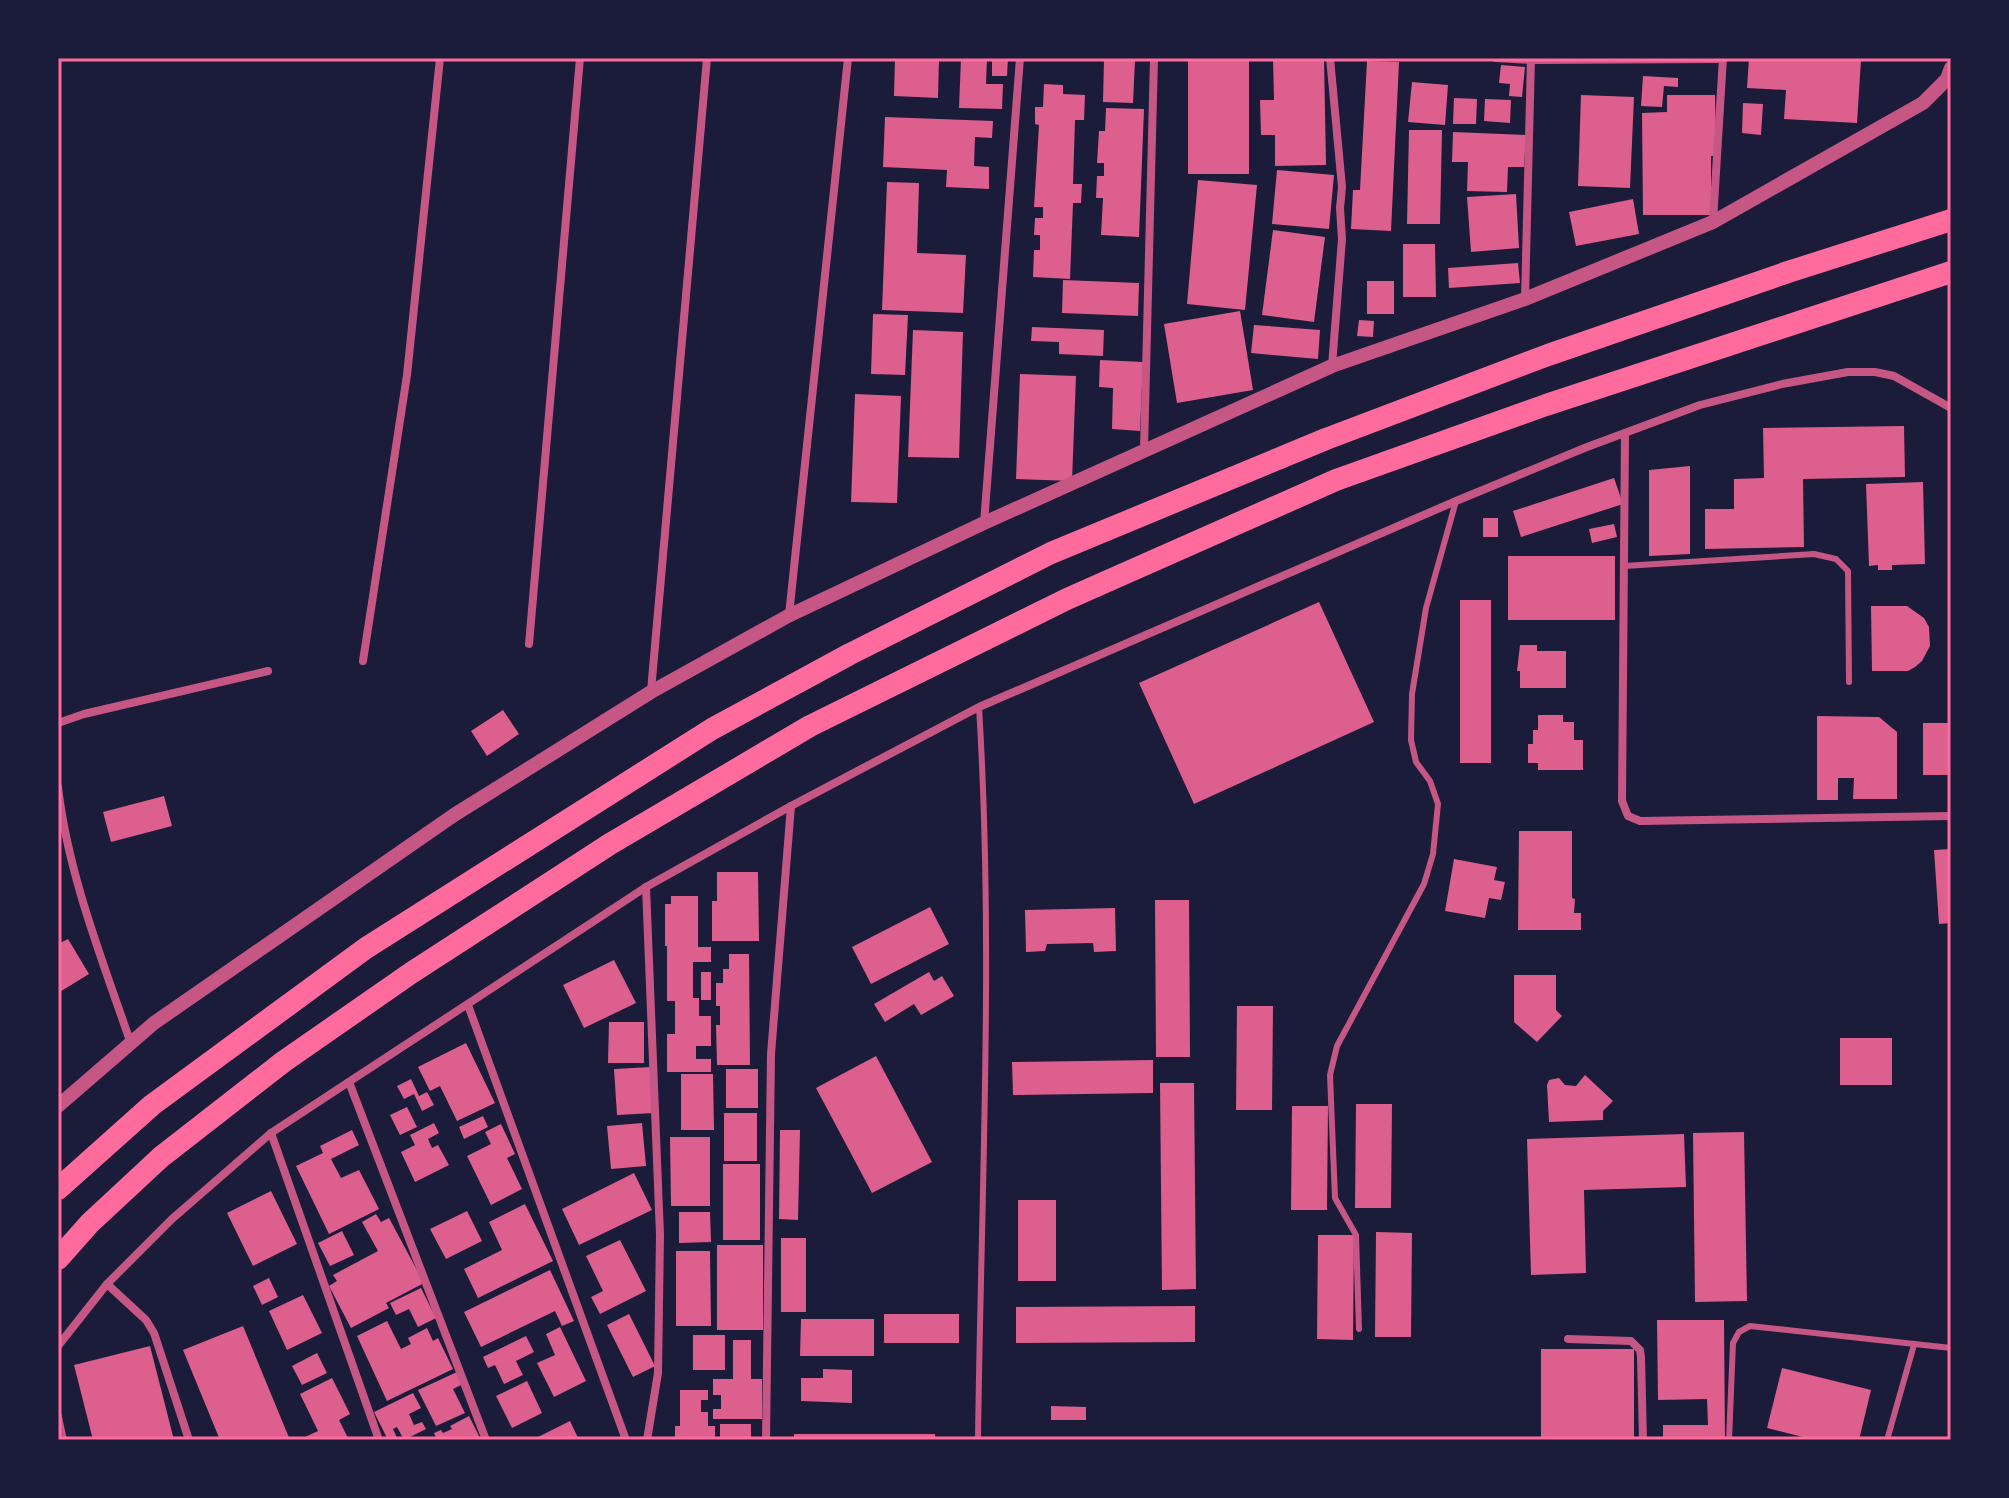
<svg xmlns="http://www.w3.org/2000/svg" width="2009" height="1498" font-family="Arial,sans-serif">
	<rect width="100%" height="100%" fill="#1b1b3a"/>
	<!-- building -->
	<g fill="#dd5f8e">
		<path d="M895,58H939L938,98L894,96Z"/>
		<path d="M961,58H987L986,84H1003L1002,109L959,108Z"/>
		<path d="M992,58H1008L1007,76H992Z"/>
		<path d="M1188,58L1249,59V174H1188Z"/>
		<path d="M1273,58H1324L1326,165L1275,166V135H1261L1260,100H1274Z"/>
		<path d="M1749,58L1861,60L1857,123L1784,119L1786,90L1747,88Z"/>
		<path d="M1104,59L1135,60L1133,103L1103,102Z"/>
		<path d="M1367,61L1399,62L1391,231L1351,229L1353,190H1360Z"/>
		<path d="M1501,65L1525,67L1522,97L1509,96L1510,84L1499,83Z"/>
		<path d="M1643,76L1678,78V87L1664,86L1662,107L1641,106Z"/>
		<path d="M1412,82L1448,85L1445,125L1408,122Z"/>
		<path d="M1044,84L1063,85V94L1085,95L1084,120H1075L1073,184H1082L1081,203H1073L1070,279L1033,277L1034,250H1040V235H1034L1035,218H1043V207H1034L1039,125L1035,124V107H1043Z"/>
		<path d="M1581,95L1634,97L1630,188L1578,186Z"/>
		<path d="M1667,95H1715L1716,156H1711V215H1643L1642,113L1667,112Z"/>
		<path d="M1454,98L1477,99L1476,124H1453Z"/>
		<path d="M1485,99L1511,100L1510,123L1484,121Z"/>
		<path d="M1743,103L1763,104L1761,135L1742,133Z"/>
		<path d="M1106,108L1144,109L1139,237L1101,235L1103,198H1096L1097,176H1104V163H1097L1099,131H1105Z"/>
		<path d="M885,117L993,121L992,138L975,137L974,166L989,167V189L946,187L947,170L883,167Z"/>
		<path d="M1409,130H1442L1440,224H1407Z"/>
		<path d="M1453,132L1526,135L1524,167H1508L1507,192L1467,191L1468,162H1452Z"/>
		<path d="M1277,170L1334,175L1329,229L1272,224Z"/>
		<path d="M1198,180L1257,185L1245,310L1187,304Z"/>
		<path d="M887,182L919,183L917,253L966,255L963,313L882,310Z"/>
		<path d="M1516,194L1519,248L1471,252L1467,197Z"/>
		<path d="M1633,199L1639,234L1576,246L1569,212Z"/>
		<path d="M1273,230L1325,237L1314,322L1262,315Z"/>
		<path d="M1403,244H1435L1436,297H1403Z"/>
		<path d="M1518,263L1520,283L1449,288L1448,268Z"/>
		<path d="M1063,280L1139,283L1138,316L1062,313Z"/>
		<rect x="1367" y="281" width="27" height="33"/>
		<path d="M1240,311L1253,390L1177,403L1164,324Z"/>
		<path d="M873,314L908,315L905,375L871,374Z"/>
		<path d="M1359,320L1374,321L1373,337L1357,336Z"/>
		<path d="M1254,325L1320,330L1318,359L1251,353Z"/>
		<path d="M1032,327L1104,330L1103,356L1059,354V342L1031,341Z"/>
		<path d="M913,330L963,332L959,458L908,457Z"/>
		<path d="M1100,360L1143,362L1140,431L1112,429L1113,388L1099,387Z"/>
		<path d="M1020,374L1076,376L1072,481L1016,479Z"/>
		<path d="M855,394L901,396L897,503L851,502Z"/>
		<path d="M1904,426L1905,477L1803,479L1804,547L1705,549V509H1734V479L1764,478L1763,428Z"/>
		<path d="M1690,466V554L1649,556V470Z"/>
		<path d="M1614,478L1623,504L1521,537L1513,511Z"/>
		<path d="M1923,482L1925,564L1892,565V570H1878V565L1869,566L1866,484Z"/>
		<rect x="1483" y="518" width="15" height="19"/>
		<path d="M1614,524L1617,537L1592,543L1589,529Z"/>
		<rect x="1508" y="556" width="107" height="64"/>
		<rect x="1460" y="600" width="31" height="163"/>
		<path d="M1319,602L1374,722L1194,804L1139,683Z"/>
		<path d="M1871,606H1907L1924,618L1929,627L1930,646L1922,661L1915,667L1908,671H1872Z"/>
		<path d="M1520,645H1537V651H1566V688H1520V671H1517Z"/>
		<path d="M503,710L519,734L487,756L471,731Z"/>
		<path d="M1538,715H1563V722H1574V740H1583V770H1538V763H1528V744H1533V730H1538Z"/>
		<path d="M1817,716L1879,717L1897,732V799H1853L1854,778H1838V800H1817Z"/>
		<rect x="1923" y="723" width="28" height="52"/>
		<path d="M164,796L172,826L111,842L103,812Z"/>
		<path d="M1519,831H1572V898L1575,899L1574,913H1581V930H1518Z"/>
		<path d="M1951,849V923L1939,924L1934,850Z"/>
		<path d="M1454,859L1497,867L1494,880L1505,882L1501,900L1489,898L1485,918L1445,911Z"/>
		<path d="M717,872H758L759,941H712V901H717Z"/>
		<path d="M671,896H698V947H711V962H693V998H699V1016H711V1046H696V1059H711V1072H667V1034H675V1001H667V946H665V904H671Z"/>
		<path d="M1155,900H1189L1190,1057H1156Z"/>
		<path d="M930,907L949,944L871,984L852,947Z"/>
		<path d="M1115,908L1116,951L1094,952L1093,943L1047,944L1045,951L1026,952L1025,910Z"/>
		<path d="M68,939L89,974L58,993V944Z"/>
		<path d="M729,954H749L750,1065H717L716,1025H720V1006H716V983H723V969H729Z"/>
		<path d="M614,960L636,1003L584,1028L563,985Z"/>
		<rect x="701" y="972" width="10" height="28"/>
		<path d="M929,972L934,981L942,976L954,996L921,1015L914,1004L885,1022L874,1004Z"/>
		<path d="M1514,975H1556V1010L1562,1016L1537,1042L1514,1022Z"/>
		<path d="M1237,1006H1273L1272,1110H1236Z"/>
		<path d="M609,1022H644V1063H608Z"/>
		<rect x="1840" y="1038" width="52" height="47"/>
		<path d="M466,1043L495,1103L457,1121L440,1086L430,1091L418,1067Z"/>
		<path d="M876,1056L932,1162L872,1193L816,1088Z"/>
		<path d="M1153,1060V1093L1013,1095L1012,1062Z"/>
		<path d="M651,1067L654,1113L617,1115L614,1069Z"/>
		<rect x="726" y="1069" width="32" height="39"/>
		<path d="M681,1074H713L714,1130H681Z"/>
		<path d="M1585,1075L1613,1101L1603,1111V1120L1549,1122L1547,1085L1549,1080L1559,1078L1565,1085L1576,1086Z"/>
		<path d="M411,1079L419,1096L427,1092L434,1105L422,1111L414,1094L404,1099L397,1086Z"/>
		<path d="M1160,1083H1194L1196,1289L1162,1290Z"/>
		<path d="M1356,1104H1392L1391,1208H1355Z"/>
		<path d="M1292,1106H1328L1327,1210H1291Z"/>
		<path d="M407,1107L417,1127L400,1135L390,1115Z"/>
		<rect x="724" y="1113" width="33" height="48"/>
		<path d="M483,1116L488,1127L464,1139L459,1127Z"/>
		<path d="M434,1123L439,1133L428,1139L432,1148L438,1145L449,1165L415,1182L401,1152L415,1145L410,1135Z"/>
		<path d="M642,1123L646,1166L611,1169L607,1126Z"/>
		<path d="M501,1124L515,1154L507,1158L522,1189L491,1205L467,1156L491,1144L485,1132Z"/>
		<path d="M352,1130L359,1145L331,1159L341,1178L359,1170L379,1209L329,1234L296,1166L323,1153L320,1146Z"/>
		<path d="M780,1130H800L798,1220L779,1219Z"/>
		<path d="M1744,1132L1747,1301L1695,1302L1693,1133Z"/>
		<path d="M1684,1134L1686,1187L1584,1190L1586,1273L1531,1275L1527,1139Z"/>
		<path d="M670,1137H710V1206H671Z"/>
		<rect x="723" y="1164" width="37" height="76"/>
		<path d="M634,1173L652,1210L579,1245L562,1209Z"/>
		<path d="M271,1191L297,1244L253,1266L227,1213Z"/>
		<rect x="1018" y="1200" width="38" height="81"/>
		<path d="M525,1204L553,1261L478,1298L464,1269L502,1250L489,1222Z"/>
		<path d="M467,1211L482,1241L446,1259L430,1229Z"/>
		<path d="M679,1212H710L711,1242L679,1243Z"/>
		<path d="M376,1214L381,1222L389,1218L424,1283L386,1303L389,1308L351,1328L329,1286L337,1281L333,1275L378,1251L362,1222Z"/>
		<path d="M342,1231L354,1255L330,1266L318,1243Z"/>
		<path d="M1376,1232L1412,1233L1411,1337H1375Z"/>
		<path d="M1318,1235H1354L1353,1340L1317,1339Z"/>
		<rect x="781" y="1238" width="25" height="74"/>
		<path d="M620,1240L646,1291L600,1314L591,1297L603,1291L586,1256Z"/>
		<rect x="717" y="1245" width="46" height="85"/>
		<path d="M676,1251H710L711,1326H676Z"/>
		<path d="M550,1270L574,1321L562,1326L555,1311L481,1347L464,1312Z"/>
		<path d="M269,1278L278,1297L262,1305L253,1286Z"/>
		<path d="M421,1288L436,1318L418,1327L409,1309L396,1315L390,1303Z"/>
		<path d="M303,1295L322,1333L287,1350L269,1311Z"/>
		<path d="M1195,1306V1342L1016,1343V1307Z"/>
		<path d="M629,1314L655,1366L633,1377L607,1325Z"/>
		<rect x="884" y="1314" width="75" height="29"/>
		<path d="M801,1319H874V1356H800Z"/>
		<path d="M1657,1320H1724L1725,1440H1663V1425H1708L1707,1399L1658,1400Z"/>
		<path d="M387,1321L401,1349L411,1344L408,1338L427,1328L433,1341L438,1338L453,1369L387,1401L357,1336Z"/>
		<path d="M243,1326L290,1440H220L183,1350Z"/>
		<path d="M560,1327L586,1381L554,1397L537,1363L555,1355L546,1334Z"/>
		<rect x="693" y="1335" width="32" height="35"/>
		<path d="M526,1336L534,1352L516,1361L523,1375L504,1384L495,1365L488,1368L483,1357Z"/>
		<path d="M733,1340H751V1379H762V1419H713V1409H721V1395H713V1379H733Z"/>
		<path d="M150,1346L174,1440H93L74,1365Z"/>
		<path d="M1541,1349H1634V1440H1579V1437L1541,1440Z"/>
		<path d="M317,1353L327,1373L302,1385L292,1366Z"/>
		<path d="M1782,1368L1871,1390L1859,1440H1806L1807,1438L1767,1428Z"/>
		<path d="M823,1369L852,1370V1403L801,1401V1378H823Z"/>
		<path d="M457,1372L463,1384L453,1389L465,1413L436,1426L418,1390Z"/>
		<path d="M332,1378L350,1414L339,1420L349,1440H306L305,1437L318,1431L300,1394Z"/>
		<path d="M527,1381L542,1413L512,1428L496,1396Z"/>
		<path d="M680,1390H708V1400H701V1412H708V1426H715V1440H675V1426H680Z"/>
		<path d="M413,1393L421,1408L409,1414L414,1425L422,1422L426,1429L404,1440L397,1427L393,1429L398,1440H388L374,1412Z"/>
		<path d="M1051,1406L1086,1407V1420H1051Z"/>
		<path d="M469,1416L481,1440H437L434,1433L441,1430L443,1433L452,1429L450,1426Z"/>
		<path d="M570,1421L579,1440H532Z"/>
		<rect x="720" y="1424" width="31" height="16"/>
		<rect x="794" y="1434" width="141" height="6"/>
	</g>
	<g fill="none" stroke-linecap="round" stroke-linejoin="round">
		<!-- service -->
		<g stroke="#c65784" stroke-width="6">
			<path d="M1624,566L1814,554L1836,559L1848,571L1849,682"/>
			<path d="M1359,1329L1356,1235L1335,1198L1330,1075L1337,1046L1424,884L1433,854L1438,804L1430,781L1416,762L1411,740L1412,694L1426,608L1456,501"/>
			<path d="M978,1440C981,1196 994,951 979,707"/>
			<path d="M1729,1440L1733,1343L1739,1332L1750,1326L1951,1348"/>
			<path d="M1887,1440L1914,1345"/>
		</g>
		<!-- minor -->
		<g stroke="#c65784" stroke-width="8">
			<path d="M1330,58L1342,187L1340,208L1342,239L1332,366"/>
			<path d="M1496,58L1531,60L1723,59"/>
			<path d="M1713,221L1723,58"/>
			<path d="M1525,299L1531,58"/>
			<path d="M1625,433L1622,801L1628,816L1640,821L1951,816"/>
			<path d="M1144,449L1154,58"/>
			<path d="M984,523L1020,58"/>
			<path d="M789,615L848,58"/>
			<path d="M529,644L580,58"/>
			<path d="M363,661L407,375L440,58"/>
			<path d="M651,691L707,58"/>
			<path d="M58,723L84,714L268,671"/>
			<path d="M58,787C68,874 102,959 130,1041"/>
			<path d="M646,887L660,1235L658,1373L647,1440"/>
			<path d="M468,1005L626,1440"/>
			<path d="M349,1082L486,1440"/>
			<path d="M271,1133L379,1440"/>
			<path d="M107,1284L146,1320L154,1333L189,1440"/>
			<path d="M1568,1339L1631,1341L1640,1350L1641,1357L1643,1440"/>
			<path d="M58,1346L107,1284L172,1219L271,1133L646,887L791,806L979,707L1456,501L1587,447L1700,405L1782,384L1848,372H1875L1894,376L1951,408"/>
			<path d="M58,1417L63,1440"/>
			<path d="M766,1440L771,1054L791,806"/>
		</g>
		<!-- tertiary -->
		<path stroke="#c65784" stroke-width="14" d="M58,1106L154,1023L454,815L651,692L788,616L984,523L1332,366L1525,299L1713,222L1923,103L1947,79L1951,68"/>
		<!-- trunk -->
		<g stroke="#ff6b9d" stroke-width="22">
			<path d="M58,1189L152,1105L366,948L712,729L850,654L1051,553L1326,439L1548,355L1788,272L1951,220"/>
			<path d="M58,1259L90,1223L161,1157L283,1062L411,973L610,844L810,726L1067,599L1336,480L1546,405L1951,272"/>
		</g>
	</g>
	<!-- border -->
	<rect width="2009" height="1498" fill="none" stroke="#1b1b3a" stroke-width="120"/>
	<rect x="60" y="60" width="1889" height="1378" fill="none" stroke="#ff6b9d" stroke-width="3"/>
</svg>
